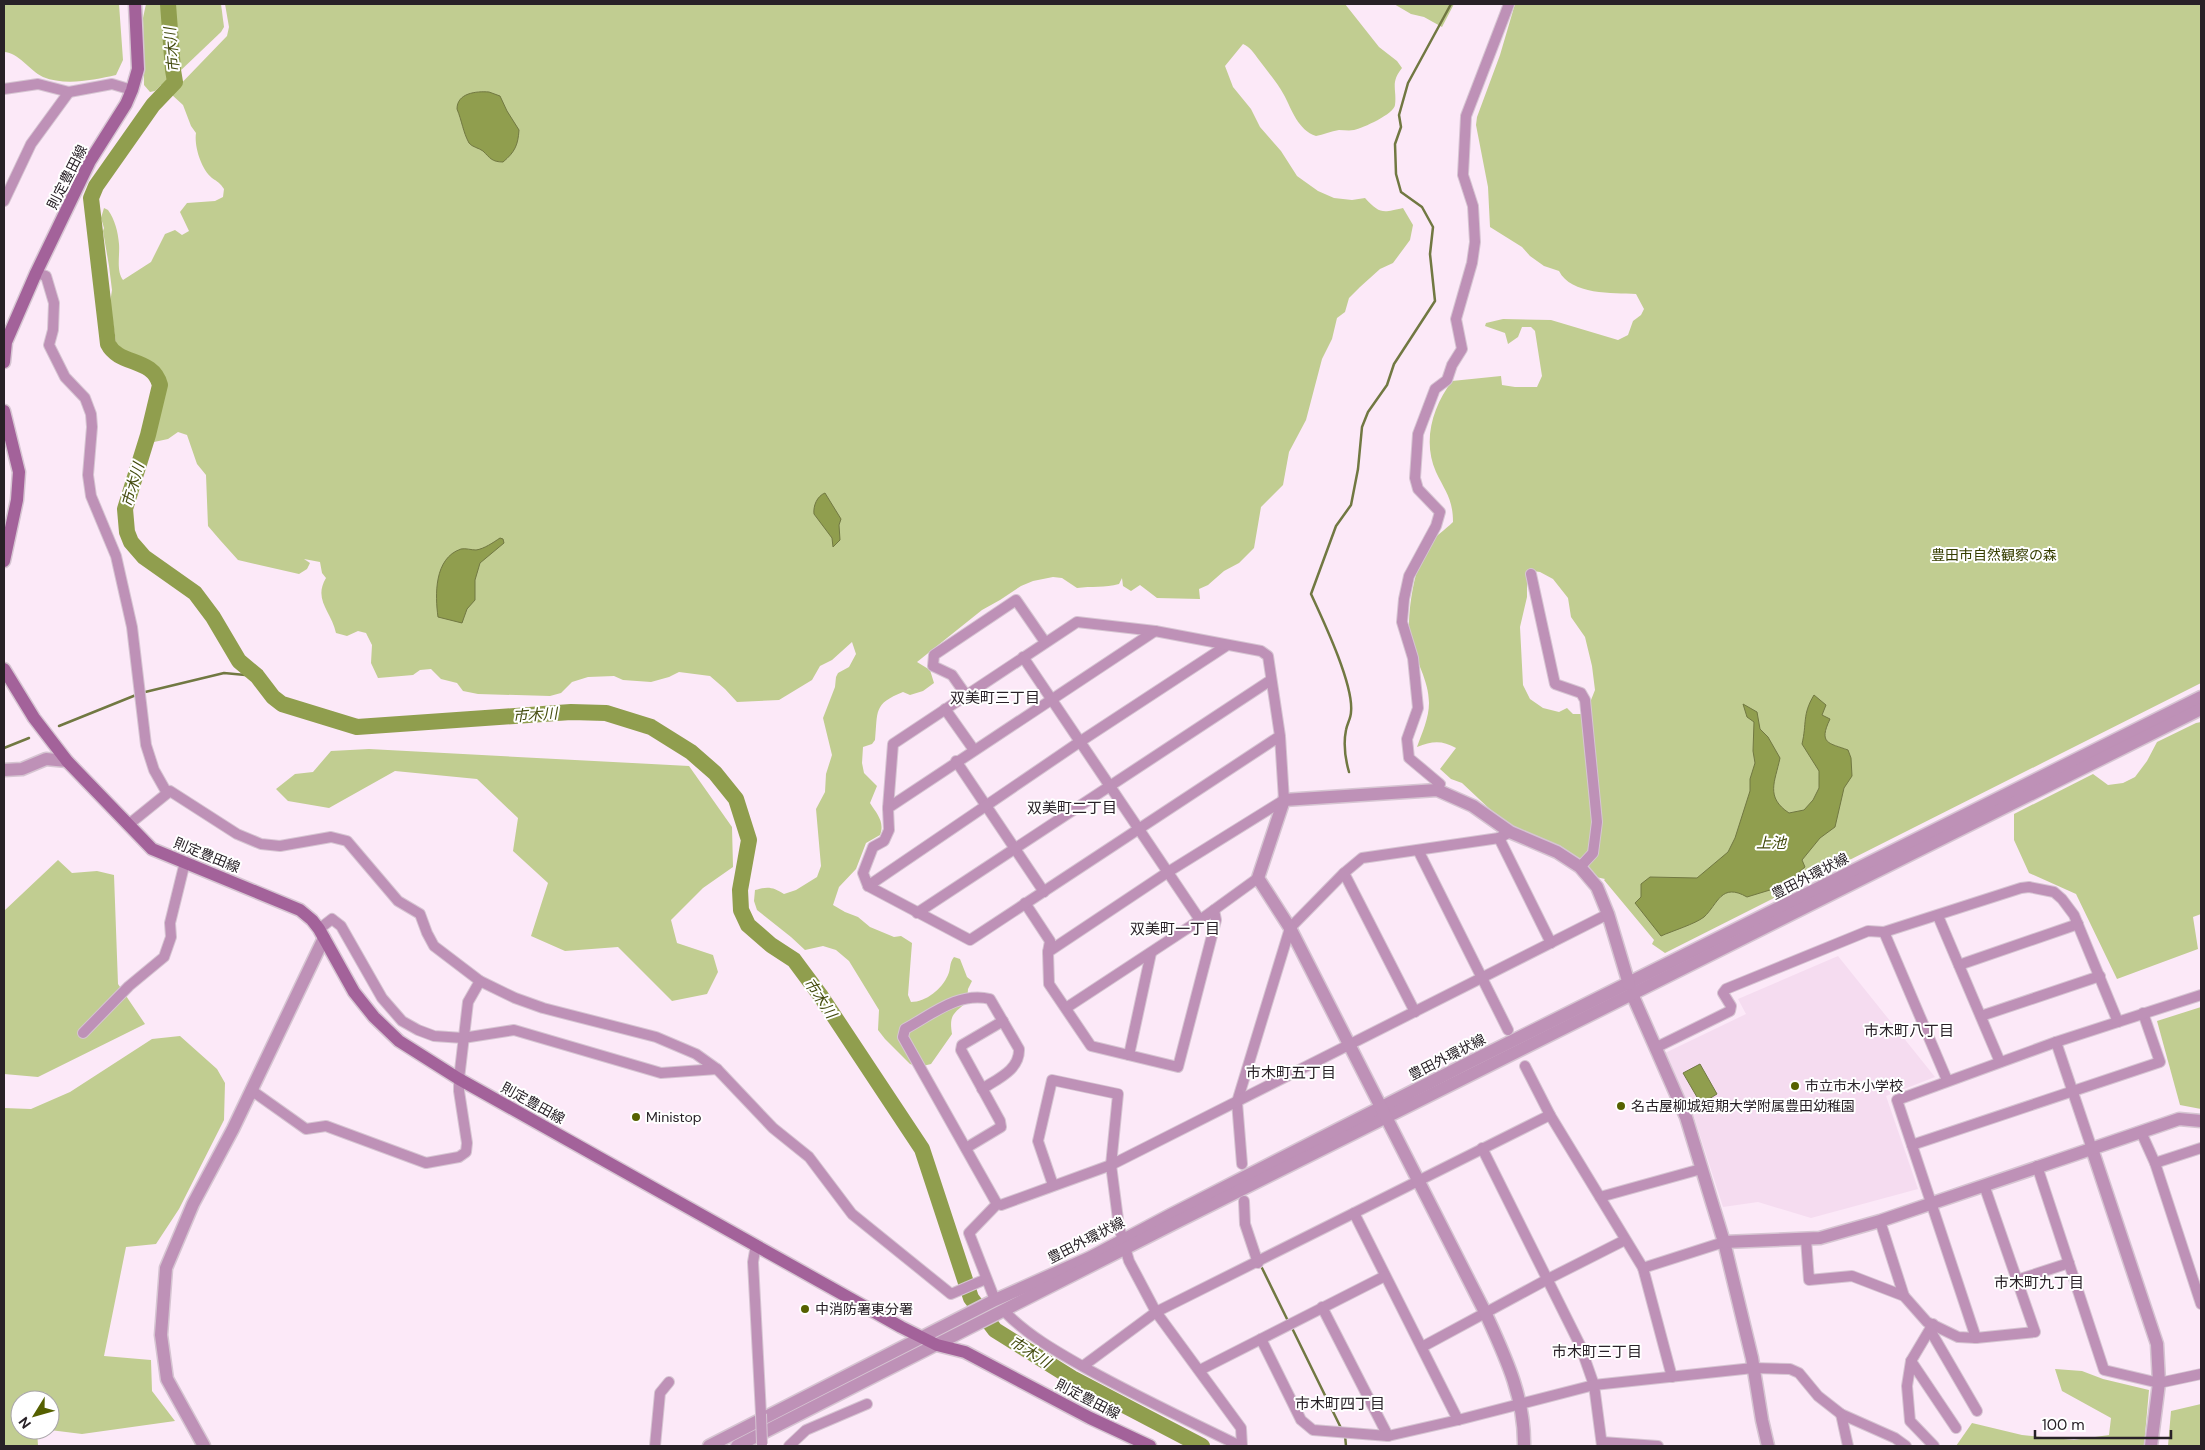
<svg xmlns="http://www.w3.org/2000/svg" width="2205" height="1450" font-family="'DM Sans','Noto Sans JP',sans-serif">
	<rect width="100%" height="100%" fill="#fce9f8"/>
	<!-- built -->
	<path fill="#f5dcf0" d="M1838,956L1935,1077L1886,1096L1918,1189L1811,1218L1758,1202L1723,1207L1693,1114L1663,1054L1746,1014L1738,999Z"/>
	<!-- green -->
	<g fill="#c1cd91">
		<path d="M4,4H119L123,60L116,75C94,80 65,86 43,77C29,70 19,53 4,52Z"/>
		<path d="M146,4H167L169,36L167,37L168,83L164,88L161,85L155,91L150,92L144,85L143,18Z"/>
		<path d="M169,4H221L224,27L221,32L178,73Z"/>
		<path d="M225,4H1345L1379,47L1397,61L1402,68C1390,83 1397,89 1395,105C1394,114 1363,128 1354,130C1349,131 1344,130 1339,130C1331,131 1323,135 1316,136C1298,130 1292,110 1284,95C1277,82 1267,71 1259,60C1254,53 1250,47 1243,44L1225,66L1233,87L1251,109L1260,127L1281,151L1297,176L1318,191L1334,198L1352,200L1365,198C1380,214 1382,213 1403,208L1413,225L1410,240L1393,263L1380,269L1360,287L1349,298L1345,312L1337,318L1332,339L1322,359L1306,420L1289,452L1283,485L1261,507L1254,548L1239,563L1224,571L1208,585L1199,589L1200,599L1157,598L1140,585L1131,591L1123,586L1122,578L1119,584C1105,588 1091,586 1077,588L1062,578L1053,577L1033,581L1021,586L1000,600L982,610L917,662L930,670L934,683L923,691L910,695L903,692C873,704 878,711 875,740L872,744L863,747L862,763L864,773L877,786L870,803C877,814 885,822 880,835L866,843L856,869L839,887L833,905L845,912L858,917L870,927L894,937L901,936L912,943L908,995L911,1002C926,1002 942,989 948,975C951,969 949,963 954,957L960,959L967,977L972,981L968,989L967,1002C953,1014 949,1015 952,1034L931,1064L919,1067L910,1064L885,1039L878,1030L879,1010L849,961L836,950L823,946L805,950L791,937L757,910L754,901L755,890C768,886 773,887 784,894L796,890L817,877L821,866L816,809L825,792L826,774L832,755L823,718L835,687L836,677L838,673L849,667L856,654L852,642L832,660L820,666L812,680L779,700L737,702L725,689L710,676L679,672L669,677L651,682L623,680L614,676L588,677L572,682L561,693L550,696L478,694L463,691L457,683L441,679L431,669L420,670L413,675L378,678L371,663L372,645L366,633L358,631L347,636L336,633C331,611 313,600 326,578L322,573L320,562L304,559L310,563L307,569L299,574L238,560L220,540L208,526L206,475L197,464L187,435L178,432L168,439L154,442L152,437C157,411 175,372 140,361C131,358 119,356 112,348L116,342L110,303L112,290L109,266L103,231L104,228L101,218L104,208L108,210C115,220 118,232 119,244C120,255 116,271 123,280L151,262L165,234L175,230L182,235L189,231L180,212L187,203L215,201L223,197L224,189C220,183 218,182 212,178C201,169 194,146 196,133L191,126L183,105L171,94L227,36L229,27Z"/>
		<path d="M1394,4H1454L1442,27L1424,17L1411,14Z"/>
		<path d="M1515,4H2201V683L1665,953L1652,944L1654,940L1604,880L1605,879L1596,877L1587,866L1598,848L1599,830L1589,705L1595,690L1592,666L1585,637L1571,617L1568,598L1553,579L1540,572L1527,570V597L1520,627L1523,685L1530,699L1543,708L1559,712L1567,708L1573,714H1582L1591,810C1596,827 1599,852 1581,862L1561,847L1511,829L1462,783L1451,779L1440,769L1456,748C1442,740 1432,741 1417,747C1422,733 1429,718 1429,703C1429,680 1415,660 1410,638C1406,617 1415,562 1428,545C1434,537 1445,530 1453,522C1453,499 1445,491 1436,472C1422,441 1433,406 1452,381L1501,376L1502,385L1515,387H1537L1542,376L1535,331L1531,327H1522L1518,337L1508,344L1505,333L1485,326L1486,323L1503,319L1551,320L1618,340L1628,335L1633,321L1641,315L1644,309L1636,294C1613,293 1571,295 1559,271L1544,266L1530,256L1522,247L1490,227L1488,187L1476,125L1477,117L1500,55Z"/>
		<path d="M2201,722V914L2193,917L2198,949L2117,979L2076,894L2029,873L2014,840V814L2093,774L2108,785L2123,783L2135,777L2147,761L2157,742L2196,723Z"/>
		<path d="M369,749L689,766L732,827L733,867L703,888L671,920L677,943L713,955L718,972L707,994L672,1001L618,947L565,951L531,936L548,883L513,851L518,818L477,779L395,771L329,808L288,801L276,789L295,774L313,772L331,751Z"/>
		<path d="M58,860L72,873L97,871L114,875L118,984L145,1024L38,1077L4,1074V911Z"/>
		<path d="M2201,1007V1109L2180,1105L2157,1021Z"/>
		<path d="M180,1036L217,1069L225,1083L224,1120L179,1209L156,1244L126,1247L104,1356L151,1360L152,1391L175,1421L82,1434L50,1430V1400H20V1430H37L38,1446H4V1108L31,1109L70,1092L152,1039Z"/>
		<path d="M2055,1369L2082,1371L2103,1379L2149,1390L2144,1446H1956L1972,1423L2022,1435L2074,1440L2109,1435L2111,1418L2062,1391Z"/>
		<path d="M2201,1404V1446H2168L2171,1411Z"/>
	</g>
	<!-- water -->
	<g fill="#909e4e" stroke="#717842">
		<path d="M489,92L500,96L507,111L519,130C518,145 515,152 503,162C492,162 490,158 483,151C479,148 472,147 469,143C463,132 462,121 457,109C457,93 476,91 489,92Z"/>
		<path d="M825,493L841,519L839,525L840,540L833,547L832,538L814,514C813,506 817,496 825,493Z"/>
		<path d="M500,538L503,539L504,543L480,563L475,580V600L467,609L462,623L438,617C435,595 434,558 461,549C466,548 471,550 476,550C484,549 494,542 500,538Z"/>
		<path d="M1814,695L1826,705L1822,715L1830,719C1818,744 1829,743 1848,750L1851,758L1852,776L1844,788L1835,827L1820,838L1802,860L1805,867L1783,886L1747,897C1721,882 1718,904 1704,917C1695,924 1672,931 1661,936L1635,903L1641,897V884L1650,877L1697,878L1728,852L1735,838L1750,791V779L1755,763L1753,751L1754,722L1747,717L1743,704L1757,712L1760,729L1768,737L1780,758C1775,782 1765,797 1789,813L1804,810L1813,800L1819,788V771L1802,744C1807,723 1802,715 1814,695Z"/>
		<path d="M1700,1064L1717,1094L1701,1104L1683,1073Z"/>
	</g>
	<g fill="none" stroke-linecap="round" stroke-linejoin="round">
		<!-- stream -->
		<g stroke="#717842" stroke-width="2.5">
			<path d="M141,693L224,673L257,676"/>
			<path d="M59,726L136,695"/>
			<path d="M4,748L29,738"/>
			<path d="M1349,772C1345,758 1343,745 1346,730C1347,724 1351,718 1351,712C1354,685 1323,620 1311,594L1336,526L1351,505L1358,469L1362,427L1368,412L1387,385L1394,364L1435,301L1430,254L1433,227L1422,207L1401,192L1396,174L1395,144L1401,127L1399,115L1408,83L1451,4"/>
			<path d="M1262,1268L1289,1323"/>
			<path d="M1292,1328L1341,1428"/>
			<path d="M1345,1435L1346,1446"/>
		</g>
		<!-- river -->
		<path stroke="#909e4e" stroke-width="16" d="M168,4L173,70L175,82L153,105L96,186L91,198L108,344C119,366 153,357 160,385L148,435L125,509L127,532L131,542L144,557L195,593L213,617L239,661L257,676L273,697L282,704L357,727L571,712L606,713L651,727L691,752L715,773L736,799L749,840L740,890L741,910L748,925L771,945L794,960L820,995L922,1149L971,1298L995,1330L1072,1378L1202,1446"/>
		<!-- minor casing -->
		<g stroke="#d6c5d2" stroke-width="12">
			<g id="minor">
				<path d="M4,89L38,84L69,92L112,84L132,90"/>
				<path d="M4,201L31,144L69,92"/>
				<path d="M36,273L46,276L54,303L53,330L49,345L65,377L85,398L91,414L92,427L88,475L91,496L116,556L132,627L146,745L154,770L167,793"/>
				<path d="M1531,574L1555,684L1581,693L1585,700L1597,822L1593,853L1580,867"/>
				<path d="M1023,657L1200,920"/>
				<path d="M966,695L952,675L933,666L934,655L1016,600L1045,642"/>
				<path d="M945,709L974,750"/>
				<path d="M956,761L1044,892"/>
				<path d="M1437,790L1440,784L1409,758L1407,739L1418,708L1413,658L1402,622L1404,599L1409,576L1436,526L1440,512L1418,489L1415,478L1418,434L1435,389L1447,380L1452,365L1462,349L1456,319L1472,263L1475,242L1473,206L1463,175L1466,116L1509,4"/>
				<path d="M888,808L1155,631"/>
				<path d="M128,825L170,791L237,834L261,844L280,846L331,837L347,841L398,901L420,914L427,933L434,946L480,981L515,998L543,1008L656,1037L696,1054L717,1069L773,1128L809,1157L852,1214L951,1294L986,1279"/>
				<path d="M1499,838L1551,943"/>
				<path d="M1418,850L1508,1030"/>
				<path d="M1344,873L1415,1012"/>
				<path d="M868,886L1081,741L1226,646"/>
				<path d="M1025,903L1050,941L1048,952L1049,984L1091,1046L1178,1067L1216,920L1214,910"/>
				<path d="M917,913L1271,680"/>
				<path d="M1938,916L2000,1062"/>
				<path d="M319,929L332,919L341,926L382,998L402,1021L418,1030L434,1036L463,1038L514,1030L661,1073L717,1069"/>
				<path d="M1884,932L1947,1080"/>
				<path d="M1048,952L1168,872L1284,800L1280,736L1268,656L1261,651L1155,631L1077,622L893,744L888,808L889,830L884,841L873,847L863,873L868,886L970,940L1280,736"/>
				<path d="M1959,965L2078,924"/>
				<path d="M1066,1008L1200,920L1258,878"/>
				<path d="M1981,1016L2100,976"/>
				<path d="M83,1033L129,986L164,957L171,937L170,923L185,862"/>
				<path d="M2056,1042L2092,1149"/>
				<path d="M1655,1048L1730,1011L1731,1006L1723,993L1726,989L1868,931L1884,932L2021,888L2029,887L2054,892L2062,899L2074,915L2118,1022"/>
				<path d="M1129,1055L1151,953"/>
				<path d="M1525,1066L1550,1115L1643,1268L1672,1377"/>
				<path d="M982,1089C997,1079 1020,1070 1019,1049L990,999C959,991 931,1015 905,1029L903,1037L997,1204"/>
				<path d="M251,1090L306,1129L326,1126L426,1163L459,1157L466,1152L467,1143L459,1091V1079L468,1002L480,981"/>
				<path d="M2141,1132L2155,1163L2201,1304"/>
				<path d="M1912,1145L2160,1062L2143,1013"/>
				<path d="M966,1148L1001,1127L1000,1121L961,1050L962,1045L1003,1021"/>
				<path d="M1482,1148L1580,1345L1594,1385L1602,1446"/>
				<path d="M2155,1163L2201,1148"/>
				<path d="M1242,1164L1237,1102L1290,928L1344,873L1362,858L1499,838L1510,832"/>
				<path d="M2037,1166L2104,1370L2159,1383L2201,1374"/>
				<path d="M1053,1185L1038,1141L1052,1080L1118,1094L1111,1165L1119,1227L1129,1261L1156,1312L1241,1428L1242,1446"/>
				<path d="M1600,1197L1701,1169"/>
				<path d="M1244,1201L1245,1224L1258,1263"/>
				<path d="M1354,1213L1458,1420"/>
				<path d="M1880,1221L1904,1296"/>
				<path d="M1806,1239L1809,1280L1852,1276L1904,1296L1927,1322L1958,1337L1976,1338L2035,1332L1984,1185"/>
				<path d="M756,1245L753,1262L761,1414"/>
				<path d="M1643,1268L1724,1242"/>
				<path d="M2017,1280L2069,1263"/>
				<path d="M995,1300L969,1233L997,1204L1001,1205L1111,1165L1608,914"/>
				<path d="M1322,1307L1388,1436"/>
				<path d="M1004,1311C1028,1336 1059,1353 1089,1370C1138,1397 1189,1421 1240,1446"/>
				<path d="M1933,1324L1911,1361L1907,1386L1910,1421L1934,1446"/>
				<path d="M1930,1330L1977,1411"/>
				<path d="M1976,1338L1897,1100L2056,1042L2201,995"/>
				<path d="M1261,1339L1301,1420L1313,1430L1388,1436L1458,1420L1594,1385L1753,1368L1790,1369L1799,1373L1818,1396L1841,1414L1895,1438L1906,1446"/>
				<path d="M1422,1347L1548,1279L1625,1240"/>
				<path d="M1911,1361L1956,1428"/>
				<path d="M1083,1366L1156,1312L1550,1115"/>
				<path d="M1200,1370L1385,1276"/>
				<path d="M1841,1414L1848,1446"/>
				<path d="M1602,1442L1658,1446"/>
				<path d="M655,1446L660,1393L669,1382"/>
				<path d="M789,1446L806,1430L867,1404"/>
			</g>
		</g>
		<!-- tertiary casing -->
		<g stroke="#d6c5d2" stroke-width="15">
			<g id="tertiary">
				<path d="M4,770L22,769L46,759L67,761"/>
				<path d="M1632,994L1686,1117L1724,1242L1752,1358L1762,1420L1768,1446"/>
				<path d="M2092,1149L2157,1344L2159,1383L2151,1446"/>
				<path d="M1724,1242L1820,1238L1880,1221L2179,1119L2201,1121"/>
				<path d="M204,1446L167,1379L161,1335L166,1268L193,1204L233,1129L324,938"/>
				<path d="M709,1446L995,1300L1089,1258L1170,1215L1468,1063L2201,697"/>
				<path d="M737,1446L1173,1224L2201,709"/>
				<path d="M1524,1446C1525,1397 1505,1356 1485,1312L1290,928L1258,878L1284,800L1437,790L1473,806L1510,832L1557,852L1580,867L1597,887L1608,914L1629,984"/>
			</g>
		</g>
		<!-- secondary casing -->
		<g stroke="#d6c5d2" stroke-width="15">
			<g id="secondary">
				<path d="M4,362L6,342L36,273L90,161L126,104L132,90L138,69L135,4"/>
				<path d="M4,411L19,472L17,500L4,561"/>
				<path d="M4,669L34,718L67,761L152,849L300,910L312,920L319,929L354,992L374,1017L399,1041L459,1079L901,1327L937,1345L965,1352L1090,1418L1150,1446"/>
			</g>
		</g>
		<!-- minor -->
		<use href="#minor" stroke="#be91b7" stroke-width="10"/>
		<!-- tertiary -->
		<use href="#tertiary" stroke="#be91b7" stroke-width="12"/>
		<!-- secondary -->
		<use href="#secondary" stroke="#a3629a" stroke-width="12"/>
		<!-- minor-bridge casing -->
		<g stroke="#d6c5d2" stroke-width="12" stroke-linecap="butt">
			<path id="minor-bridge" d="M761,1414L762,1444"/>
		</g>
		<!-- minor-bridge -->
		<use href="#minor-bridge" stroke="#be91b7" stroke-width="10"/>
	</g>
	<!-- markers -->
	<g fill="#556000" stroke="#fff" stroke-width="2">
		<circle cx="1795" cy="1086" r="5"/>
		<circle cx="1621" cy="1106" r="5"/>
		<circle cx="636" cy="1117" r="5"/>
		<circle cx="805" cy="1309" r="5"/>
	</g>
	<g text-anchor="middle" stroke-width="4" stroke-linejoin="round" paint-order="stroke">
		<!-- street labels -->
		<g font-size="14" fill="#282127" stroke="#fff">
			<text transform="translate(67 177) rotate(-63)" y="5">則定豊田線</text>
			<text transform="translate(207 855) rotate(22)" y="5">則定豊田線</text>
			<text transform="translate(1810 876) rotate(-27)" y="5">豊田外環状線</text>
			<text transform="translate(1447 1057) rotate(-27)" y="5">豊田外環状線</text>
			<text transform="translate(533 1103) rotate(29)" y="5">則定豊田線</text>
			<text transform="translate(1086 1240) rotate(-27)" y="5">豊田外環状線</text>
			<text transform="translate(1088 1399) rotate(27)" y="5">則定豊田線</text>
		</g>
		<!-- park labels -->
		<g font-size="14" fill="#363e00" stroke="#fff">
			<text x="1994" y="560">豊田市自然観察の森</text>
		</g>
		<!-- poi labels -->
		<g font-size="14" fill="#282127" stroke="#fff" text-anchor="start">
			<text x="1805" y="1091">市立市木小学校</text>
			<text x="1631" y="1111">名古屋柳城短期大学附属豊田幼稚園</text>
			<text x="646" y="1122">Ministop</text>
			<text x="815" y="1314">中消防署東分署</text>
		</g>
		<!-- water labels -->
		<g font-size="15" font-style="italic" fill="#434b0e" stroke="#fff">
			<text transform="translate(172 50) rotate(-95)" y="5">市木川</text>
			<text transform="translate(133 485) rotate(-74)" y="5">市木川</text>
			<text transform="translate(535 715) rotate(-4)" y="5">市木川</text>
			<text x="1771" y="848">上池</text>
			<text transform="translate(820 998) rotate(56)" y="5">市木川</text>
			<text transform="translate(1030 1352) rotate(32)" y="5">市木川</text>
		</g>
		<!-- neighbourhood labels -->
		<g font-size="15" fill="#282127" stroke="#fff">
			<text x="995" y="703">双美町三丁目</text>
			<text x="1072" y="813">双美町二丁目</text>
			<text x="1175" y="934">双美町一丁目</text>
			<text x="1909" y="1036">市木町八丁目</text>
			<text x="1291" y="1078">市木町五丁目</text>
			<text x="2039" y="1288">市木町九丁目</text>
			<text x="1597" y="1357">市木町三丁目</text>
			<text x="1340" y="1409">市木町四丁目</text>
		</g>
	</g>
	<!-- border -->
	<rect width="2205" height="1450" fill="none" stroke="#282127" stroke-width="10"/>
	<!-- north arrow -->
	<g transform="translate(35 1415) rotate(233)"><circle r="24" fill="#ffffff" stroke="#a9a6a9"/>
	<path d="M0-4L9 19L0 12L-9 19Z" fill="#556000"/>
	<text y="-8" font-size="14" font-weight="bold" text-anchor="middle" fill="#282127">N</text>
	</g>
	<!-- scale -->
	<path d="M2035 1430v8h136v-8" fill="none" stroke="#282127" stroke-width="2.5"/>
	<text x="2042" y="1430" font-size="15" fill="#282127" stroke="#ffffff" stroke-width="4" paint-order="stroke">100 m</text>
</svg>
